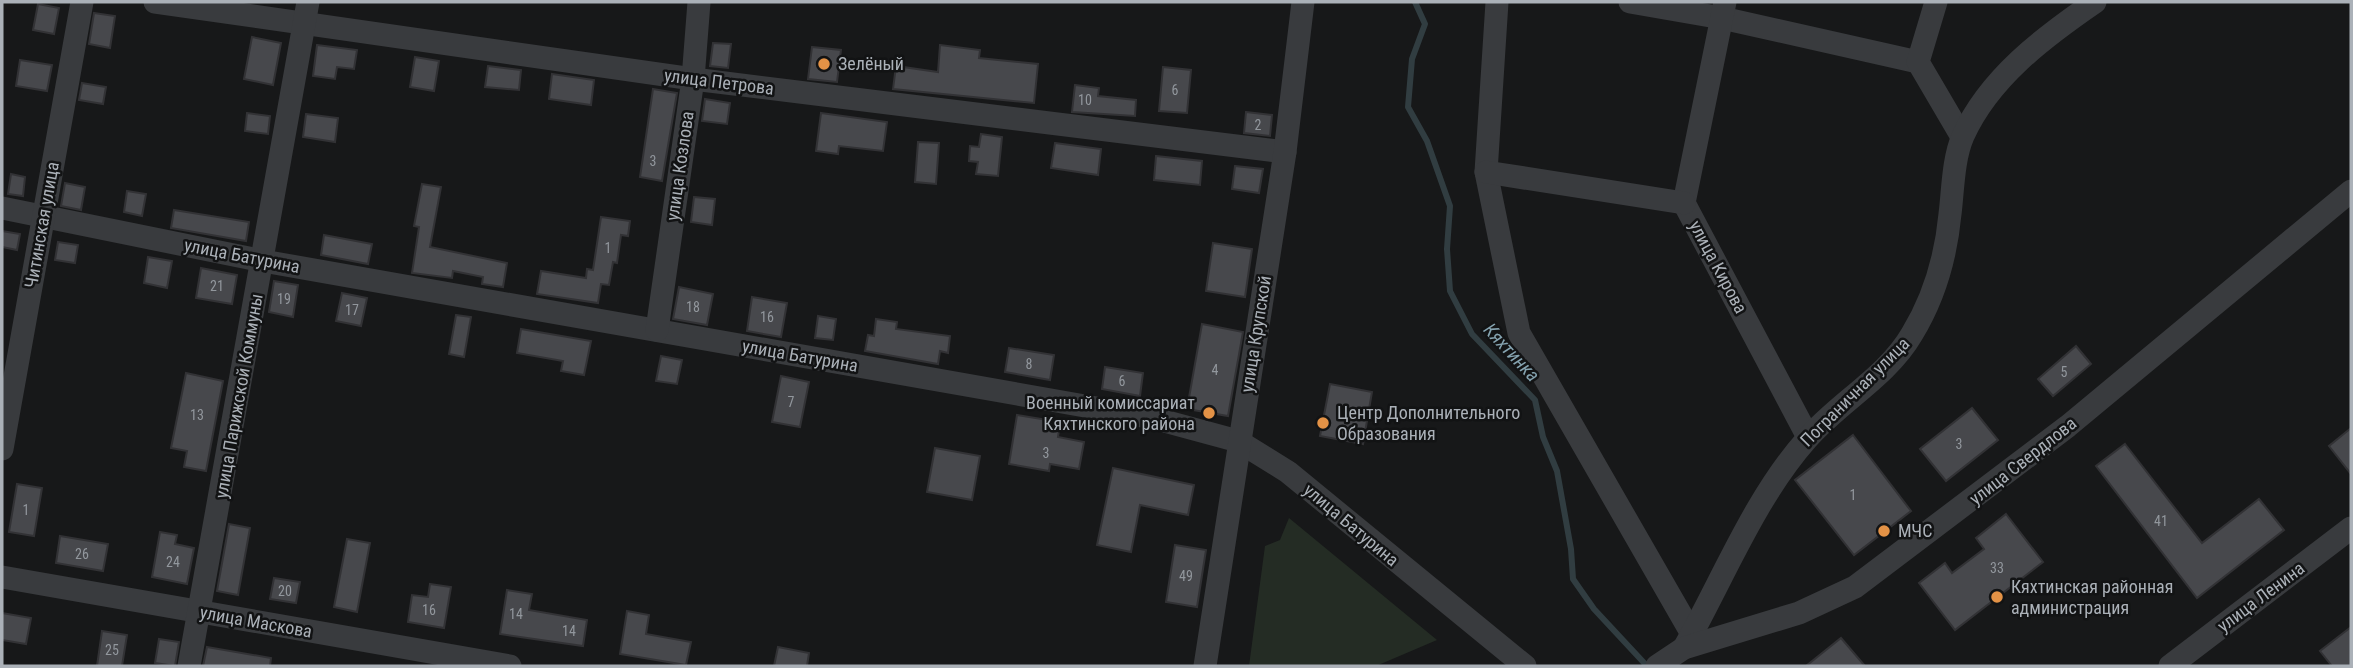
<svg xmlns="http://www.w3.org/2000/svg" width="2353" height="668" font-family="'Roboto Condensed',sans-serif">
	<rect width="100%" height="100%" fill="#171819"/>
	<!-- green -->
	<path fill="#242c24" d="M1289,518L1437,640L1376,666H1249L1265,546L1280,540Z"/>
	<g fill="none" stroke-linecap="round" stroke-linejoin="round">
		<!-- stream -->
		<path stroke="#313d41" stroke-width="6" d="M1415,2L1425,24L1412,59L1408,107L1427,141L1450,206L1447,249L1450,291L1472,334L1535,400L1543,437L1557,471L1571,549L1573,579L1594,609L1647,666"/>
	</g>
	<!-- building -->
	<g fill="#47484c" stroke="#323235" stroke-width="2">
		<path d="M38,4L59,8L54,34L33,30Z"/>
		<path d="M94,13L115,16L110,48L89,44Z"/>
		<path d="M252,37L281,43L273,85L244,79Z"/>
		<path d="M713,43L731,44L728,68L710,66Z"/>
		<path d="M317,45L357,50L354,69L337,67L335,79L313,76Z"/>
		<path d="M940,45L980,50L979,58L1038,64L1034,103L893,89L896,66L938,72Z"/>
		<path d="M812,47L841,50L837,82L808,79Z"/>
		<path d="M415,57L439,61L434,91L410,87Z"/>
		<path d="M20,60L52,65L47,91L16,86Z"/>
		<path d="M488,66L521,70L519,90L485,87Z"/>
		<path d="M1163,67L1191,70L1187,113L1159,111Z"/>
		<path d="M552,74L594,80L591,105L549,99Z"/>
		<path d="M82,83L106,87L103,104L79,100Z"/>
		<path d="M1075,85L1099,88L1098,96L1136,100L1135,116L1072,112Z"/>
		<path d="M653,89L677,93L662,181L640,177Z"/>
		<path d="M705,99L730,103L727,124L702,121Z"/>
		<path d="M1246,112L1272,115L1270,136L1244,133Z"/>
		<path d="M247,113L270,116L268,134L245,131Z"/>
		<path d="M821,113L887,122L883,151L839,146L838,154L816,151Z"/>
		<path d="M306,114L338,118L335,142L303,137Z"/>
		<path d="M981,134L1002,137L998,176L976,174L978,162L969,161L970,146L979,147Z"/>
		<path d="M918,142L939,143L936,184L915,182Z"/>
		<path d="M1055,143L1101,149L1098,175L1051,168Z"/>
		<path d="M1156,156L1202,161L1200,185L1154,180Z"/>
		<path d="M1235,166L1263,169L1259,193L1232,189Z"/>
		<path d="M11,174L25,177L23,196L8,194Z"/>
		<path d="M65,183L85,187L81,210L61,206Z"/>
		<path d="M422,184L441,187L430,247L507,263L503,287L482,284L483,277L453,271L452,278L412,273L419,227L414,226Z"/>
		<path d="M127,191L146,194L142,216L124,212Z"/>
		<path d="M694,197L715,199L712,225L691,222Z"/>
		<path d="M174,210L249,222L246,241L171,228Z"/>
		<path d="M601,217L630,221L628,236L621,235L617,263L613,262L609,285L601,284L598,303L537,294L541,271L586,278L587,269L593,270Z"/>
		<path d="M2,231L20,234L17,250L2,247Z"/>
		<path d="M324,235L372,244L368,264L321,255Z"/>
		<path d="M58,242L78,245L75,263L55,260Z"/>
		<path d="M1213,243L1252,249L1245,297L1206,291Z"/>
		<path d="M148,257L172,261L167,288L144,283Z"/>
		<path d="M201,268L237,275L232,304L196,298Z"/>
		<path d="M274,281L298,285L293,317L269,312Z"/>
		<path d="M679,287L713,294L707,325L673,319Z"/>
		<path d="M342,293L367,298L361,326L336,321Z"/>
		<path d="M752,297L787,303L781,337L747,331Z"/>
		<path d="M456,315L471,317L464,357L449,354Z"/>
		<path d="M818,316L836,319L833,340L815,338Z"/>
		<path d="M876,319L897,322L896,329L950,336L948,353L940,351L938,364L865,351L868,335L874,336Z"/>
		<path d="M1202,324L1243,332L1228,416L1187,409Z"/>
		<path d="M521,329L591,341L584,375L561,371L563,361L517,353Z"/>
		<path d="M2076,346L2091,364L2053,396L2038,379Z"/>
		<path d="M1009,348L1054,355L1050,380L1005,372Z"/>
		<path d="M661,356L682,360L677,384L656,381Z"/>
		<path d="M1105,367L1143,373L1140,396L1102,389Z"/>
		<path d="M186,373L223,381L206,471L184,467L187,451L171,448Z"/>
		<path d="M781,376L809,382L800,427L772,422Z"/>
		<path d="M1330,384L1372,392L1363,444L1320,436Z"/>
		<path d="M1972,408L1998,440L1946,481L1920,449Z"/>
		<path d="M1017,415L1060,422L1058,437L1084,442L1079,469L1050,464L1049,471L1009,464Z"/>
		<path d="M2351,428V474L2329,446Z"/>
		<path d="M1853,435L1911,511L1854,555L1795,480Z"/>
		<path d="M2125,444L2202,543L2259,499L2284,530L2197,598L2096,466Z"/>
		<path d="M935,448L980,456L972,500L927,492Z"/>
		<path d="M1113,468L1194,485L1188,515L1140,505L1131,552L1097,545Z"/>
		<path d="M17,484L42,488L34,536L9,532Z"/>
		<path d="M2006,514L2043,562L1955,630L1919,583L1945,563L1952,573L1984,549L1976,538Z"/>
		<path d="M229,524L250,528L238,595L217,591Z"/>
		<path d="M160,532L177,535L175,544L194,548L187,584L152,577Z"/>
		<path d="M60,536L108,544L103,571L56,563Z"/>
		<path d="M347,539L370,543L357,612L334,607Z"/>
		<path d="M1175,545L1206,550L1197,607L1166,602Z"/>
		<path d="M274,578L300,582L296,603L270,599Z"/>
		<path d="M430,584L451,587L444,628L408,622L412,595L428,597Z"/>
		<path d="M507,590L532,594L529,610L587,620L583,646L500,634Z"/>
		<path d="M627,611L649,615L646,634L691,642L686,665L620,654Z"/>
		<path d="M2,613L31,618L26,644L2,640Z"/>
		<path d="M2351,627V666H2332L2320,651Z"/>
		<path d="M102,631L127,635L122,666H97Z"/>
		<path d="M1841,638L1865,666H1806Z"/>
		<path d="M159,639L179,642L175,666L155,663Z"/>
		<path d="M207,647L271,658L270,666H203Z"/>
		<path d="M778,647L809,653L807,666H774Z"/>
	</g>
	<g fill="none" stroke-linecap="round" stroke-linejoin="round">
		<!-- minor -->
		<g stroke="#393b3e" stroke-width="23">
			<path d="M155,2L693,79L1285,152"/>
			<path d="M1497,2L1486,172L1519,333L1692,634"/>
			<path d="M1630,2L1722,18L1918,62"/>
			<path d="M1725,2L1684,203L1808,437"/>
			<path d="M1936,2L1918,62L1962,137"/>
			<path d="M1486,172L1684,203"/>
			<path d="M2,208L263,261L1153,418L1238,441L1288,472L1525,666"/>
			<path d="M657,330L693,79L699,2"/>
			<path d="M2,449L82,2"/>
			<path d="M2,577L510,666"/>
			<path d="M1684,648C1723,579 1754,499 1807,439C1839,402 1887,377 1912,334C1934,298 1946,256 1950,214C1953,190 1953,159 1963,136C1989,78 2044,37 2095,2"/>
			<path d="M189,666L308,2"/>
			<path d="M1205,666L1285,152L1303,2"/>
			<path d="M1657,666L1684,648L1799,613L1855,587L2068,426L2351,191"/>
			<path d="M2170,666L2351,528"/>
		</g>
	</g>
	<!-- markers -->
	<g fill="#e39246" stroke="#121314" stroke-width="2.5">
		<circle cx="824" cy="64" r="7"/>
		<circle cx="1209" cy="413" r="7"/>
		<circle cx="1323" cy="423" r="7"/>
		<circle cx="1884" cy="531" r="7"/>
		<circle cx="1997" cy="597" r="7"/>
	</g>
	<g text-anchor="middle" stroke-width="5" stroke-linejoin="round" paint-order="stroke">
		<!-- number labels -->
		<g font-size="14" fill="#92979d">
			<text x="1175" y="95">6</text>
			<text x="1085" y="105">10</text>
			<text x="1258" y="130">2</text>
			<text x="653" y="166">3</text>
			<text x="608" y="253">1</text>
			<text x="217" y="291">21</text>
			<text x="284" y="304">19</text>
			<text x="693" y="312">18</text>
			<text x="352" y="315">17</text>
			<text x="767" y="322">16</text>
			<text x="1029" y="369">8</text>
			<text x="1215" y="375">4</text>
			<text x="2064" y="377">5</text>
			<text x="1122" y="386">6</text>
			<text x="791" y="407">7</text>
			<text x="197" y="420">13</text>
			<text x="1959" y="449">3</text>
			<text x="1046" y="458">3</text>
			<text x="1853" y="500">1</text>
			<text x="26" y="515">1</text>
			<text x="2161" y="526">41</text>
			<text x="82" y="559">26</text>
			<text x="173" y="567">24</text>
			<text x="1997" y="573">33</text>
			<text x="1186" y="581">49</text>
			<text x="285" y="596">20</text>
			<text x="429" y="615">16</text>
			<text x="516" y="619">14</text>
			<text x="569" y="636">14</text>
			<text x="112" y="655">25</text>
		</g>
		<!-- poi labels -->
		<g font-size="18" fill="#abb1b8" stroke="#121314" text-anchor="start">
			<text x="838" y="70">Зелёный</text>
			<text x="1195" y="409" text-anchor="end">Военный комиссариат<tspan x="1195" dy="21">Кяхтинского района</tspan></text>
			<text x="1337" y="419">Центр Дополнительного<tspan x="1337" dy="21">Образования</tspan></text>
			<text x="1898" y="537">МЧС</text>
			<text x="2011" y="593">Кяхтинская районная<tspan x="2011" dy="21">администрация</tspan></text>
		</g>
		<!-- street labels -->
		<g font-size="18" fill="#abb1b8" stroke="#121314">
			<text transform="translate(719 82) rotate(7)" y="6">улица Петрова</text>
			<text transform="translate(680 166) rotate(-82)" y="6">улица Козлова</text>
			<text transform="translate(42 225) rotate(-80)" y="6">Читинская улица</text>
			<text transform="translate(242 256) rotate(11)" y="6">улица Батурина</text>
			<text transform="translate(1718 267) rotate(62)" y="6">улица Кирова</text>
			<text transform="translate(1256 334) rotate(-81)" y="6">улица Крупской</text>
			<text transform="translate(800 356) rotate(10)" y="6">улица Батурина</text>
			<text transform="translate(1855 392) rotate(-45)" y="6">Пограничная улица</text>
			<text transform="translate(239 396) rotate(-80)" y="6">улица Парижской Коммуны</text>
			<text transform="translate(2023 461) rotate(-38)" y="6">улица Свердлова</text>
			<text transform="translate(1351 525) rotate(40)" y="6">улица Батурина</text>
			<text transform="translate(2261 597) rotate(-37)" y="6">улица Ленина</text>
			<text transform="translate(256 622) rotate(10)" y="6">улица Маскова</text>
		</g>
		<!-- water labels -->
		<g font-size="19" font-style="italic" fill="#85a3b0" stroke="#121314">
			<text transform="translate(1512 352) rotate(47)" y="7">Кяхтинка</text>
		</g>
	</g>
	<!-- border -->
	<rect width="2353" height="668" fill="none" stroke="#abb1b8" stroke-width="7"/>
</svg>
